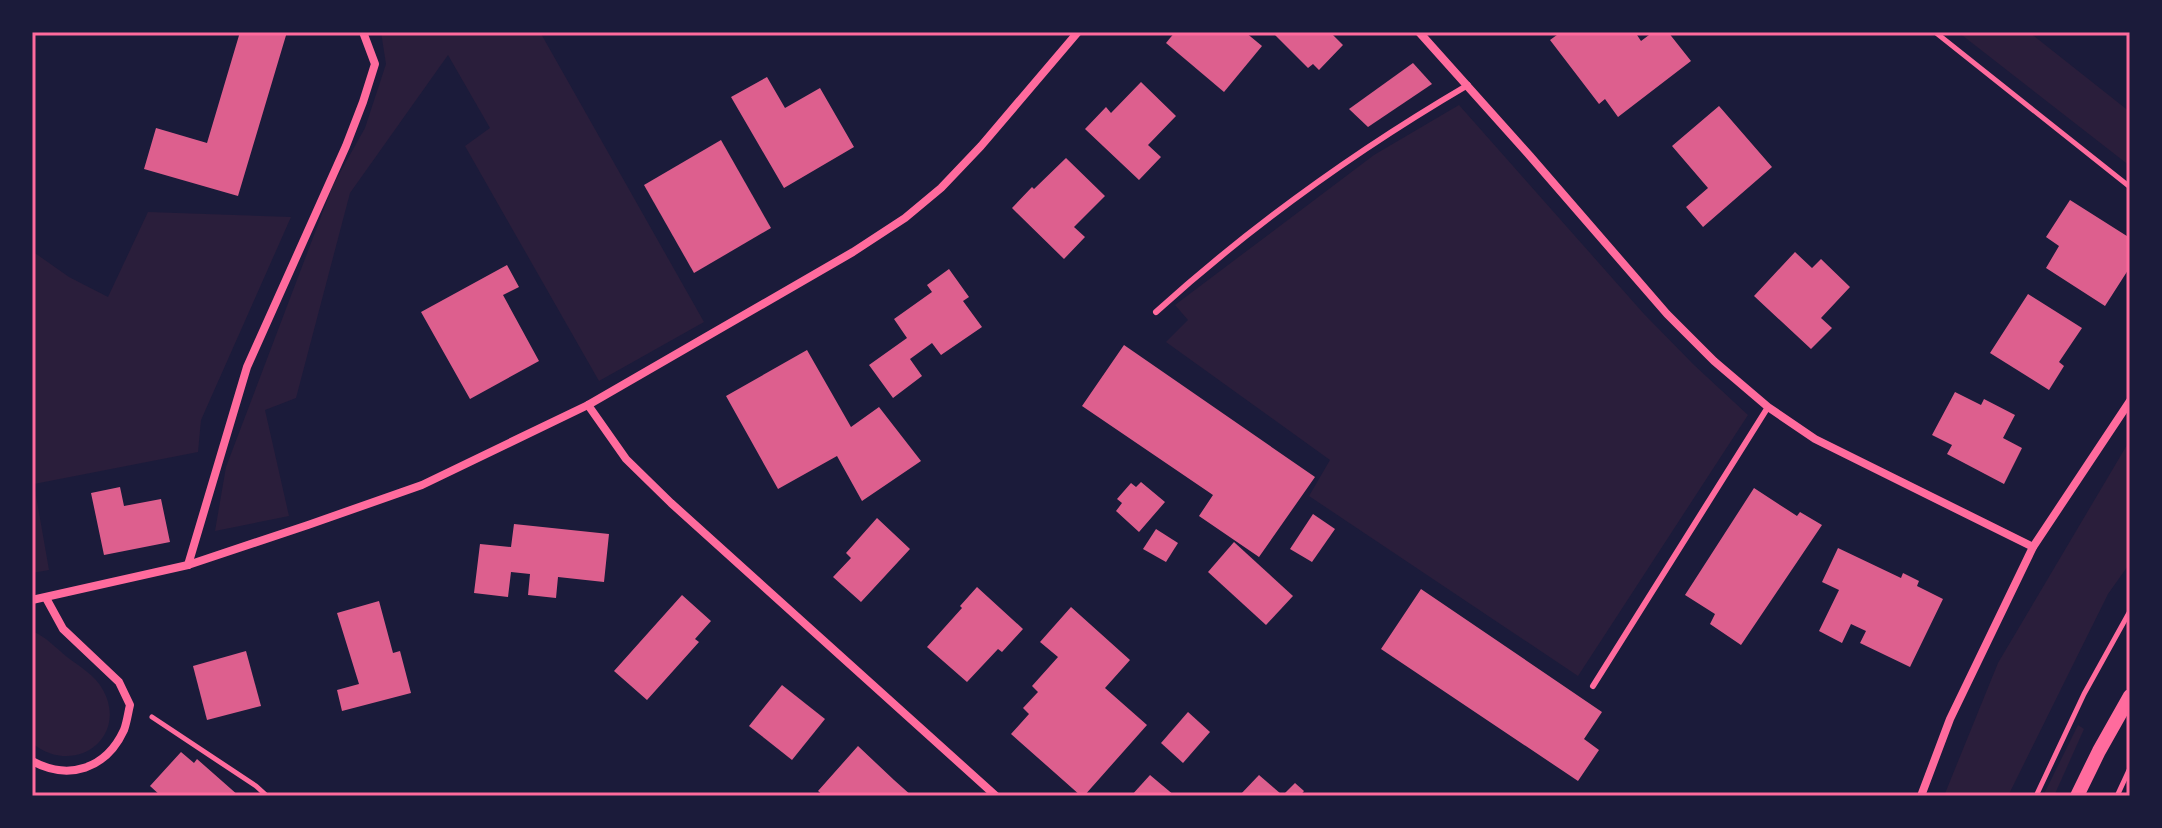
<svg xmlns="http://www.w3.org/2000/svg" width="2162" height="828" font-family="Barlow,sans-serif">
	<rect width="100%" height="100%" fill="#1b1b3a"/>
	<!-- green -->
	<g fill="#2a1e3b">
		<path d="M381,32H540L704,322L599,381L465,146L490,128L448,55L350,193L296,398L265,410L289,516L215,531L226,467L333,185L365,128L386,64Z"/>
		<path d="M1958,32H2029L2130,112V166Z"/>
		<path d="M1459,105L1644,314L1694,365L1748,415L1578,676L1309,496L1330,460L1166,342L1188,320L1175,305L1374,155Z"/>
		<path d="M148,212L291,217L201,420L198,452L34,484L49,570L32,573V251L69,277L108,297Z"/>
		<path d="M2130,440V563L2108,594L2008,796H1944L1998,663Z"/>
		<path d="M32,631C45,636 56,648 67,657C79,666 96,676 103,690C129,737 75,778 32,743Z"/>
		<path d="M2078,725L2084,729L2054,796H2043Z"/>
	</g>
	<!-- building -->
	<g fill="#dd5f8e">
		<path d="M240,32H287L238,196L144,169L156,128L207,143Z"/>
		<path d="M1175,32H1245L1262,46L1224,92L1166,43Z"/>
		<path d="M1272,32H1330L1343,45L1319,70L1313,64L1308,68Z"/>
		<path d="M1561,32H1635L1641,41L1653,32H1668L1691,61L1618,117L1605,99L1599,104L1550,40Z"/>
		<path d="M1413,63L1432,84L1368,127L1349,109Z"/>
		<path d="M767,77L785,108L820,88L854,147L784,188L731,97Z"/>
		<path d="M1141,82L1176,116L1148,145L1161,157L1139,180L1085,129L1106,107L1111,113Z"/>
		<path d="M1719,106L1772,167L1703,227L1686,207L1708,188L1672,146Z"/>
		<path d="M721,140L771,228L694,273L644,185Z"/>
		<path d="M1066,158L1105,196L1074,227L1085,237L1064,259L1012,208L1032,187L1034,189Z"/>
		<path d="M2070,200L2130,238V267L2105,306L2046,268L2059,246L2046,237Z"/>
		<path d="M1795,252L1812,268L1821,259L1850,287L1821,318L1832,328L1811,349L1754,296Z"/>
		<path d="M507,265L519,287L503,295L539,361L470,399L421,312Z"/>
		<path d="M949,269L969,297L963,301L982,327L941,355L932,343L910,359L922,376L893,398L869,365L907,338L894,319L932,292L927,285Z"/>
		<path d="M2028,294L2082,328L2059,362L2064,366L2049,390L1990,353Z"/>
		<path d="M1124,345L1315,477L1259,557L1199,516L1213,495L1082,406Z"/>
		<path d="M807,350L851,427L879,407L921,461L862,501L837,456L778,489L726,396Z"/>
		<path d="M1955,392L1981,405L1984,399L2015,415L2003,438L2022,448L2004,484L1947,454L1952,445L1932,435Z"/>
		<path d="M1141,482L1165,502L1139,532L1116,511L1122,503L1117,499L1131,483L1136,487Z"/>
		<path d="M120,487L124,506L161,499L170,542L104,555L91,493Z"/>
		<path d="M1754,488L1797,516L1800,512L1822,525L1741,645L1710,624L1715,614L1685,595Z"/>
		<path d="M1313,514L1335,529L1312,562L1290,549Z"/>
		<path d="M877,518L910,549L861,602L833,577L851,558L846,553Z"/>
		<path d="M514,524L609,534L604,582L558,577L556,598L528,595L530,574L511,572L508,597L474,593L480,544L511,547Z"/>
		<path d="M1156,529L1178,543L1166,562L1143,549Z"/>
		<path d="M1234,542L1293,596L1266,625L1208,572Z"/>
		<path d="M1838,548L1901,578L1903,573L1919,581L1917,586L1943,599L1910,667L1860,643L1866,631L1851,624L1842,643L1819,631L1839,590L1822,582Z"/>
		<path d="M977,587L1023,629L1002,652L998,649L967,682L927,647L962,608L960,606Z"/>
		<path d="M1421,589L1602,712L1584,739L1599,750L1578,781L1381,649Z"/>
		<path d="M682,595L711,621L695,639L699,642L647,700L614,671Z"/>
		<path d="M379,601L393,653L400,651L411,693L342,711L337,690L359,684L337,613Z"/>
		<path d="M1071,607L1130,660L1105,688L1147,725L1084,796H1081L1011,734L1029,714L1023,708L1038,692L1032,686L1058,657L1040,642Z"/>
		<path d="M246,651L261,706L207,720L193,666Z"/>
		<path d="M782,685L825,719L792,760L749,726Z"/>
		<path d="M1188,712L1210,732L1183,763L1161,743Z"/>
		<path d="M858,746L894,780L912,796H824L818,791Z"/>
		<path d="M181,752L194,763L197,759L239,796H161L150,786Z"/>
		<path d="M1150,775L1175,796H1131Z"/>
		<path d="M1259,775L1281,794L1279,796H1239Z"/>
		<path d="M1295,783L1304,791L1300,796H1282Z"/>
	</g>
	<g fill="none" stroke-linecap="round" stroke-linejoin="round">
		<!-- path -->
		<g stroke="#ff6b9d" stroke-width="5">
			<path d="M1935,32L2130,187"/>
			<path d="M152,717L256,786L267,796"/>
			<path d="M2036,796L2084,694L2130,611"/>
			<path d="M2117,796L2130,768"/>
		</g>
		<!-- service -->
		<g stroke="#ff6b9d" stroke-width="6">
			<path d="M1156,312C1251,226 1357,150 1468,85"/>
			<path d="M1593,686L1768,407"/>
		</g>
		<!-- minor -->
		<g stroke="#ff6b9d" stroke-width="8">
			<path d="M1419,32L1530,156L1667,314L1714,361L1768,407L1815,439L2033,547"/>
			<path d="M588,405L626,459L671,503L996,796"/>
			<path d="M188,565L247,367L346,146L363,102L375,64L363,32"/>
			<path d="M32,600L188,565L308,525L422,485L588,405L853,252L905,218L941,188L981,146L1078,32"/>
			<path d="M32,761C69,781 106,769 124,730C127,722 128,713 130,705L119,682L63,629L46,598"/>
			<path d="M1921,796L1950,719L2033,547L2130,401"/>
		</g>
		<!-- tertiary -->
		<path stroke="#ff6b9d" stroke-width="14" d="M2077,796L2099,751L2130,696"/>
	</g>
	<!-- border -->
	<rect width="2162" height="828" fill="none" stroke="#1b1b3a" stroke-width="68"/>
	<rect x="34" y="34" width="2094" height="760" fill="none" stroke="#ff6b9d" stroke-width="3"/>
</svg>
